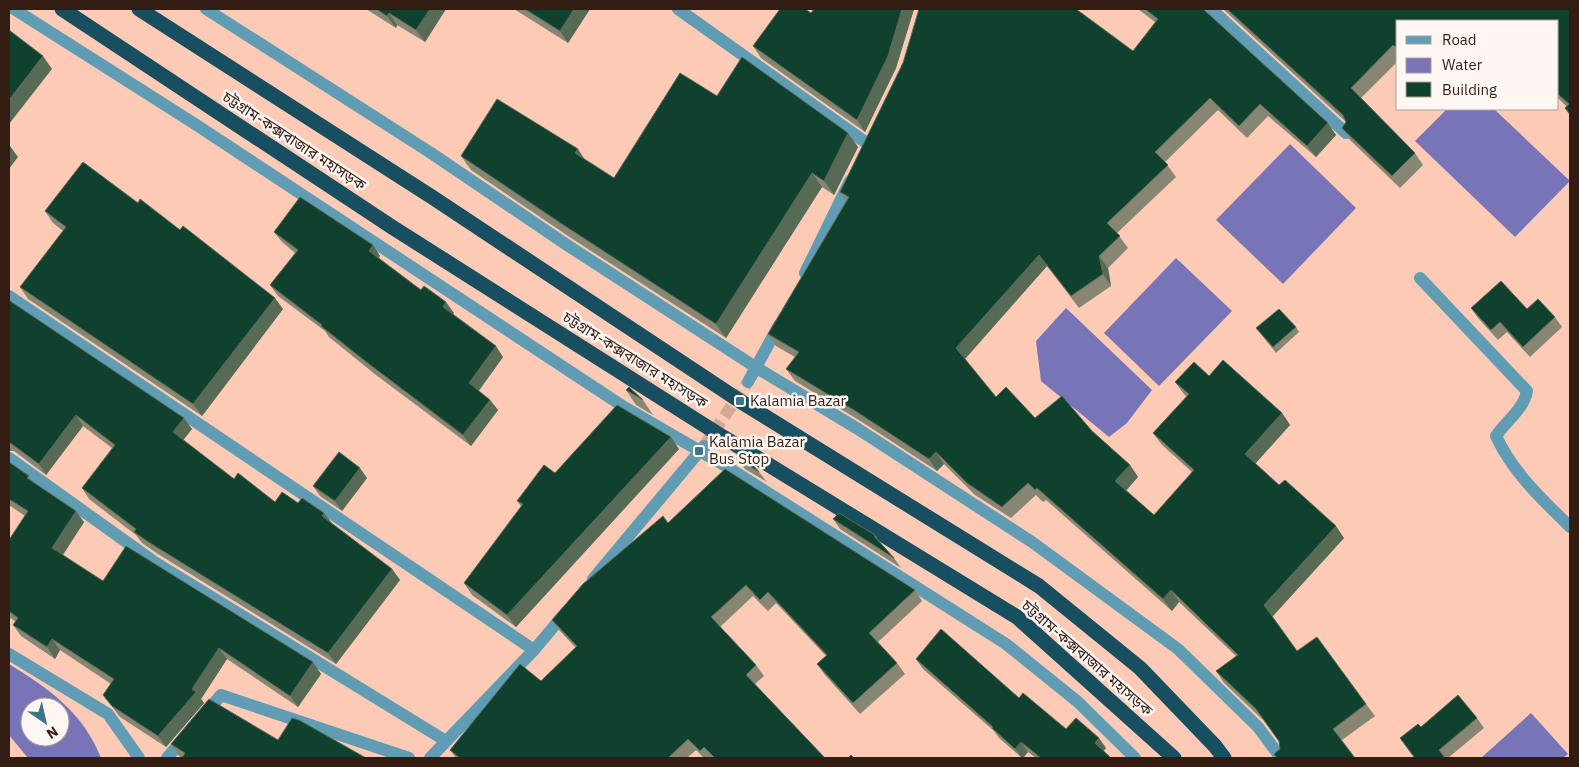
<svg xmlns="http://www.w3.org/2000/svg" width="1579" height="767" font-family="'IBM Plex Sans','Noto Sans Bengali',sans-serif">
	<rect width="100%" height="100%" fill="#fdcbb5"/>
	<!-- water -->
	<g fill="#7775b7" fill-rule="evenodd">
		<path d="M1447,109H1494L1570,181L1515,237L1415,141Z"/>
		<path d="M1290,144L1356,208L1283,284L1216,220Z"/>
		<path d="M1176,258L1232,311L1159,386L1104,333Z"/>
		<path d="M1066,308L1152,390L1127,423L1109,437L1041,381L1036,341Z"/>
		<path d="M9,664C49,689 83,712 101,758H28L9,735ZM30,707H60V737H30Z"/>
		<path d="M1531,713L1568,754L1563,758H1481Z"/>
	</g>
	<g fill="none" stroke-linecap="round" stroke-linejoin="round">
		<!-- minor-tunnel -->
		<path stroke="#d5a894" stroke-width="12" stroke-dasharray="12 6" stroke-linecap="butt" d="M704,446L748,382"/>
		<!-- minor -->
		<g stroke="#609db4" stroke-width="12">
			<path d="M14,9L195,124L624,407L724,465L1006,644L1078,702L1135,758"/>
			<path d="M206,9L431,153L567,245L757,368L858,429L1032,542L1178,649L1258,727L1281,758"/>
			<path d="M678,9L868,144"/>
			<path d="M1211,9L1346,133"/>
			<path d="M805,273L850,181"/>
			<path d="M1420,278L1527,391C1524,409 1506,421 1496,436C1513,473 1542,499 1570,527"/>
			<path d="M9,296L534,650"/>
			<path d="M748,382L779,325"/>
			<path d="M9,458L153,561L446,741"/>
			<path d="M593,579L704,446"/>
			<path d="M9,654L108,714L139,758"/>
			<path d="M204,715L221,695L409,758"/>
			<path d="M167,758L184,738"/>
			<path d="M430,758L534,650L566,612"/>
		</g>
		<!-- highway -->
		<g stroke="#174f61" stroke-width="15">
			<path d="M62,9L392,227L715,432L1017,617L1174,758"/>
			<path d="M139,9L432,197L740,401L1039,586L1140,668L1215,746L1224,758"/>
		</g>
	</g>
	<!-- wall -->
	<g fill="#868672">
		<path d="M366,9H446L425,42L397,25L396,28Z"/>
		<path d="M514,9H590L568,43Z"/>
		<path d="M814,9H914L896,68L865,132L761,58L753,46L811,13Z"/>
		<path d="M1138,9H1204L1336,135L1316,157L1268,116L1247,138L1218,110L1165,162L1176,177L1117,233L1128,248L1108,268L1111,286L1079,308L1047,266L965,359L996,397L1035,418L1092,431L1130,465L1138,477L1126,490L1154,515L1192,472L1162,445L1153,433L1187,397L1184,394L1175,382L1209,376L1282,413L1290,425L1255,464L1279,485L1344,538L1272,617L1297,651L1366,704L1375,716L1342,740L1280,749L1279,742L1264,721L1224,683L1216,671L1236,656L1179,602L1172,611L1046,500L1043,502L1036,495L1011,518L975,495L944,464L937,471L862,422L795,381L786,369L795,357L776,346L768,334L846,201L840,192L903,63L1133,51L1155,22Z"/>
		<path d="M1223,9H1570V116L1565,108L1567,107L1558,98V21H1398V61L1361,98L1415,153L1423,165L1400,188L1350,140L1342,128L1346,122L1345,121Z"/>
		<path d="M717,96L848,133L858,147L834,195L822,187L726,338L571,238L471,170L461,156L586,160L614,178Z"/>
		<path d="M138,203L180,230L283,309L202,416L28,299L20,287L63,231L53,223L45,211Z"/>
		<path d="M274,232L373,245L380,256L379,258L421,290L454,313L453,314L503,357L479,391L490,400L498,410L471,446L376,375L329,337L325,331L278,296L270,285L295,253L282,242Z"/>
		<path d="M9,302L192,429L183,440L234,479L275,502L298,503L324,513L332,523L392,569L400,580L336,664L158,554L142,543L136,535L89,499L82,488L112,448L83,426L46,475L14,451H9Z"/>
		<path d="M1471,308L1527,309L1555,317L1562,327L1530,357L1507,332L1498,340L1478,318Z"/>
		<path d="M1296,327L1299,332L1276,353L1256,328Z"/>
		<path d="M626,390L643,400L653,415L636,405Z"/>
		<path d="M679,449L516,627L472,595L464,583L521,506L517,501L555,473Z"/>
		<path d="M738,459L759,472L767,482L745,469Z"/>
		<path d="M9,462L84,522L63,555L103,581L321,674L298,707L227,659L201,699L204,703L166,747L120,717L103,695L111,684L60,650L55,659L21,636L13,625L16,622L9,617V540L25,516L9,505Z"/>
		<path d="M367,478L342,511L320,496L313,486Z"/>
		<path d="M833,519L875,535L881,544L894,558L901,568L840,529Z"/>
		<path d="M668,523L915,590L922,601L878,642L897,663L905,674L860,714L825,675L817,664L826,656L776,603L768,611L753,596L720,627L756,665L764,676L755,684L825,758H704L696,750L687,758H456L450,750L541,681L576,648L560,631L552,620Z"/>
		<path d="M916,659L1019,698L1066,729L1106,748L1103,751L1111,758H1036L1028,752L1023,758H1022L999,738L994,731L923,669Z"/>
		<path d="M1477,718L1484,728L1448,758H1414L1400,738L1421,727Z"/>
		<path d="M278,740L182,758L179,756L171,744Z"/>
	</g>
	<!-- shaded-wall -->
	<g fill="#576a56">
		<path d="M430,9H446L425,42L416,30Z"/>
		<path d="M574,9H590L568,43L560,31Z"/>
		<path d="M902,9H914L896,68L865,132L857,120Z"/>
		<path d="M389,13L397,25L396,28L387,16Z"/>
		<path d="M43,56L52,69L9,124V100Z"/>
		<path d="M1328,123L1336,135L1316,157L1307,146Z"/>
		<path d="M848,133L858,147L834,195L824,181Z"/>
		<path d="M10,146L18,157L9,169V147Z"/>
		<path d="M578,149L587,163L575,153Z"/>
		<path d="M812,173L822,187L726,338L716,324Z"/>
		<path d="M373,245L380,256L376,261L369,251Z"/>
		<path d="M1039,255L1047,266L964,360L956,348Z"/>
		<path d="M1099,256L1108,268L1111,286L1103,274Z"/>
		<path d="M275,298L283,309L202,416L193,404Z"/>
		<path d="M446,302L454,313L450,318L443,307Z"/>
		<path d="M496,346L503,357L476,394L469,383Z"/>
		<path d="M490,400L498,410L471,446L463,435Z"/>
		<path d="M1282,413L1290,425L1253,466L1245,454Z"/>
		<path d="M76,415L83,426L46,475L39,464Z"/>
		<path d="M184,418L192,429L181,443L173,432Z"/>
		<path d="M671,437L679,449L516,627L507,615Z"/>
		<path d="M936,452L944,464L937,471L929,459Z"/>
		<path d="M1130,465L1138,477L1124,493L1115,481Z"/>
		<path d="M360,468L367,478L342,511L335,501Z"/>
		<path d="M76,511L84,522L60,559L52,548Z"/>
		<path d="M324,513L332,524L322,516Z"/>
		<path d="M1336,526L1344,538L1272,617L1264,605Z"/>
		<path d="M392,569L400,580L336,664L328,653Z"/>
		<path d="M1171,590L1179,602L1172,611L1163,599Z"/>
		<path d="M52,639L60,650L55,659L47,647Z"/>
		<path d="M219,648L227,659L201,699L204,703L166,747L158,736L192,689Z"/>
		<path d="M313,662L321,674L298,707L290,696Z"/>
		<path d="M1099,738L1106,748L1102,753L1095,743Z"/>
		<path d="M1021,742L1028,752L1023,758H1022L1015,749Z"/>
	</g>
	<!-- building -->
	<g fill="#10402e" stroke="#576a56">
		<path d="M376,9H430L416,30L389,13L387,16Z"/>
		<path d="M525,9H574L560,31Z"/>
		<path d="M780,9H805L811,13L814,9H902L888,56L857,120L753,46Z"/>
		<path d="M919,9H1076L1133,51L1158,19L1145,9H1203L1328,123L1307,146L1260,104L1239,126L1210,98L1155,152L1168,165L1107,223L1120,236L1099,256L1103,274L1071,296L1039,255L956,348L996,397L1006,387L1035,418L1062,396L1092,431L1130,465L1115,481L1154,515L1194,470L1153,433L1189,394L1175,382L1194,362L1209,376L1223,360L1282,413L1245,454L1279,485L1285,480L1336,526L1264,605L1297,651L1317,637L1366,704L1333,729L1355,758H1277L1274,754L1280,749L1279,741L1256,709L1216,671L1238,655L1171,590L1163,599L1037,488L1035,490L1028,483L1002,507L967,483L936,452L929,459L854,410L786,369L799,352L768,334L849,197L840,192L903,63Z"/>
		<path d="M1227,9H1570V114L1565,108L1569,104L1558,94V21H1398V49L1393,45L1351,88L1415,153L1392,176L1342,128L1346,122L1343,115Z"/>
		<path d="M9,30L43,56L9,100Z"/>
		<path d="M742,57L848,133L824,181L812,173L716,324L562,224L461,156L497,99L578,149L575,153L614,178L680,73L717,96Z"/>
		<path d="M83,162L138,203L140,199L180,230L183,226L275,298L193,404L20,287L66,227L45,211Z"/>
		<path d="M300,197L373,245L369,251L421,290L424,286L446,302L443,307L496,346L469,383L490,400L463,435L369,364L321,326L322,325L270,285L298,250L274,232Z"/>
		<path d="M1501,281L1527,309L1538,299L1555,317L1523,347L1500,322L1491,330L1471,308Z"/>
		<path d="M10,301L184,418L173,432L234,479L238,473L275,502L282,492L298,503L302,498L324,513L322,516L392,569L328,653L150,543L134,532L136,529L82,488L115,445L76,415L39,464L9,442V302Z"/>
		<path d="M1279,309L1296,327L1273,347L1256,328Z"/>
		<path d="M629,387L643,400L626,390Z"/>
		<path d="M617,405L671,437L507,615L464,583L523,504L517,501L544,465L555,473Z"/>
		<path d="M339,452L360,468L335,501L313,486Z"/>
		<path d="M743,454L759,472L738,459Z"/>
		<path d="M9,462L29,476L27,478L76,511L52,548L103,581L126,546L313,662L290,696L219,648L192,689L196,692L158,736L112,706L103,695L114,679L52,639L47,647L13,625L18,618L9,611V540L28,511L9,499Z"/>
		<path d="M725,469L915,590L869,633L897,663L853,703L817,664L827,655L768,592L760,600L746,585L711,617L756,665L746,675L825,758H715L704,747L700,751L688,739L668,758H460L450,750L520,664L541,681L577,646L552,620L583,584L663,516L668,523Z"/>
		<path d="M839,513L875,535L874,536L894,558L833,519Z"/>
		<path d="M941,629L1019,698L1023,693L1066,729L1076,718L1099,738L1095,743L1111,758H1041L1021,742L1015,749L992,728L993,727L916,659Z"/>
		<path d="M1458,695L1477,718L1439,750L1445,758H1415L1400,738L1418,724L1421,727Z"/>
		<path d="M209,699L278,740L292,718L299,720L366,758H182L185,753L171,744Z"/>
		<path d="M851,755L854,758H848Z"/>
	</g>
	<!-- markers -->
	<g fill="#39768c" stroke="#fef7f4" stroke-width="2">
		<rect x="735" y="396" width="10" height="10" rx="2.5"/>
		<rect x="694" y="446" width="10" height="10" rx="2.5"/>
	</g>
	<g text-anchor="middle" stroke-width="5" stroke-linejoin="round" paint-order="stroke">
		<!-- street labels -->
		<g font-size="15" fill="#331c12" stroke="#fef7f4">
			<text transform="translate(294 141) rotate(33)" y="5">চট্টগ্রাম-কক্সবাজার মহাসড়ক</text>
			<text transform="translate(635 360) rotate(32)" y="5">চট্টগ্রাম-কক্সবাজার মহাসড়ক</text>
			<text transform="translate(1087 658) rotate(41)" y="5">চট্টগ্রাম-কক্সবাজার মহাসড়ক</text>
		</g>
		<!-- poi labels -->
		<g font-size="15" fill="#331c12" stroke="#fef7f4" text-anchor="start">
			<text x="750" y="406">Kalamia Bazar</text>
			<text x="709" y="447">Kalamia Bazar<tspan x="709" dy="17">Bus Stop</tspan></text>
		</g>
	</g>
	<!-- border -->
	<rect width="1579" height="767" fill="none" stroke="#331c12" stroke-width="20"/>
	<!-- legend -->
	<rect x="1396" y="20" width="162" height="90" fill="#fef7f4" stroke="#ad9f9a"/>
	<rect x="1406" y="36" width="25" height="8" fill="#609db4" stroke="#ad9f9a"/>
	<text x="1442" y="45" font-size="15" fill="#331c12">Road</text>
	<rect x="1406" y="58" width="25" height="15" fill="#7775b7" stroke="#ad9f9a"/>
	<text x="1442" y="70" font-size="15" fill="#331c12">Water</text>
	<rect x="1406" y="82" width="25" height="15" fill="#10402e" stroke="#ad9f9a"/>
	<text x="1442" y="95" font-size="15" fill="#331c12">Building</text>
	<!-- north arrow -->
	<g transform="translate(45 722) rotate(146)"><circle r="24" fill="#fef7f4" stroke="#ad9f9a"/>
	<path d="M0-4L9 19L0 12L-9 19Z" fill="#39768c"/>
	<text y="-8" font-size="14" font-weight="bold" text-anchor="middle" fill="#331c12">N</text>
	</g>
</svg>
